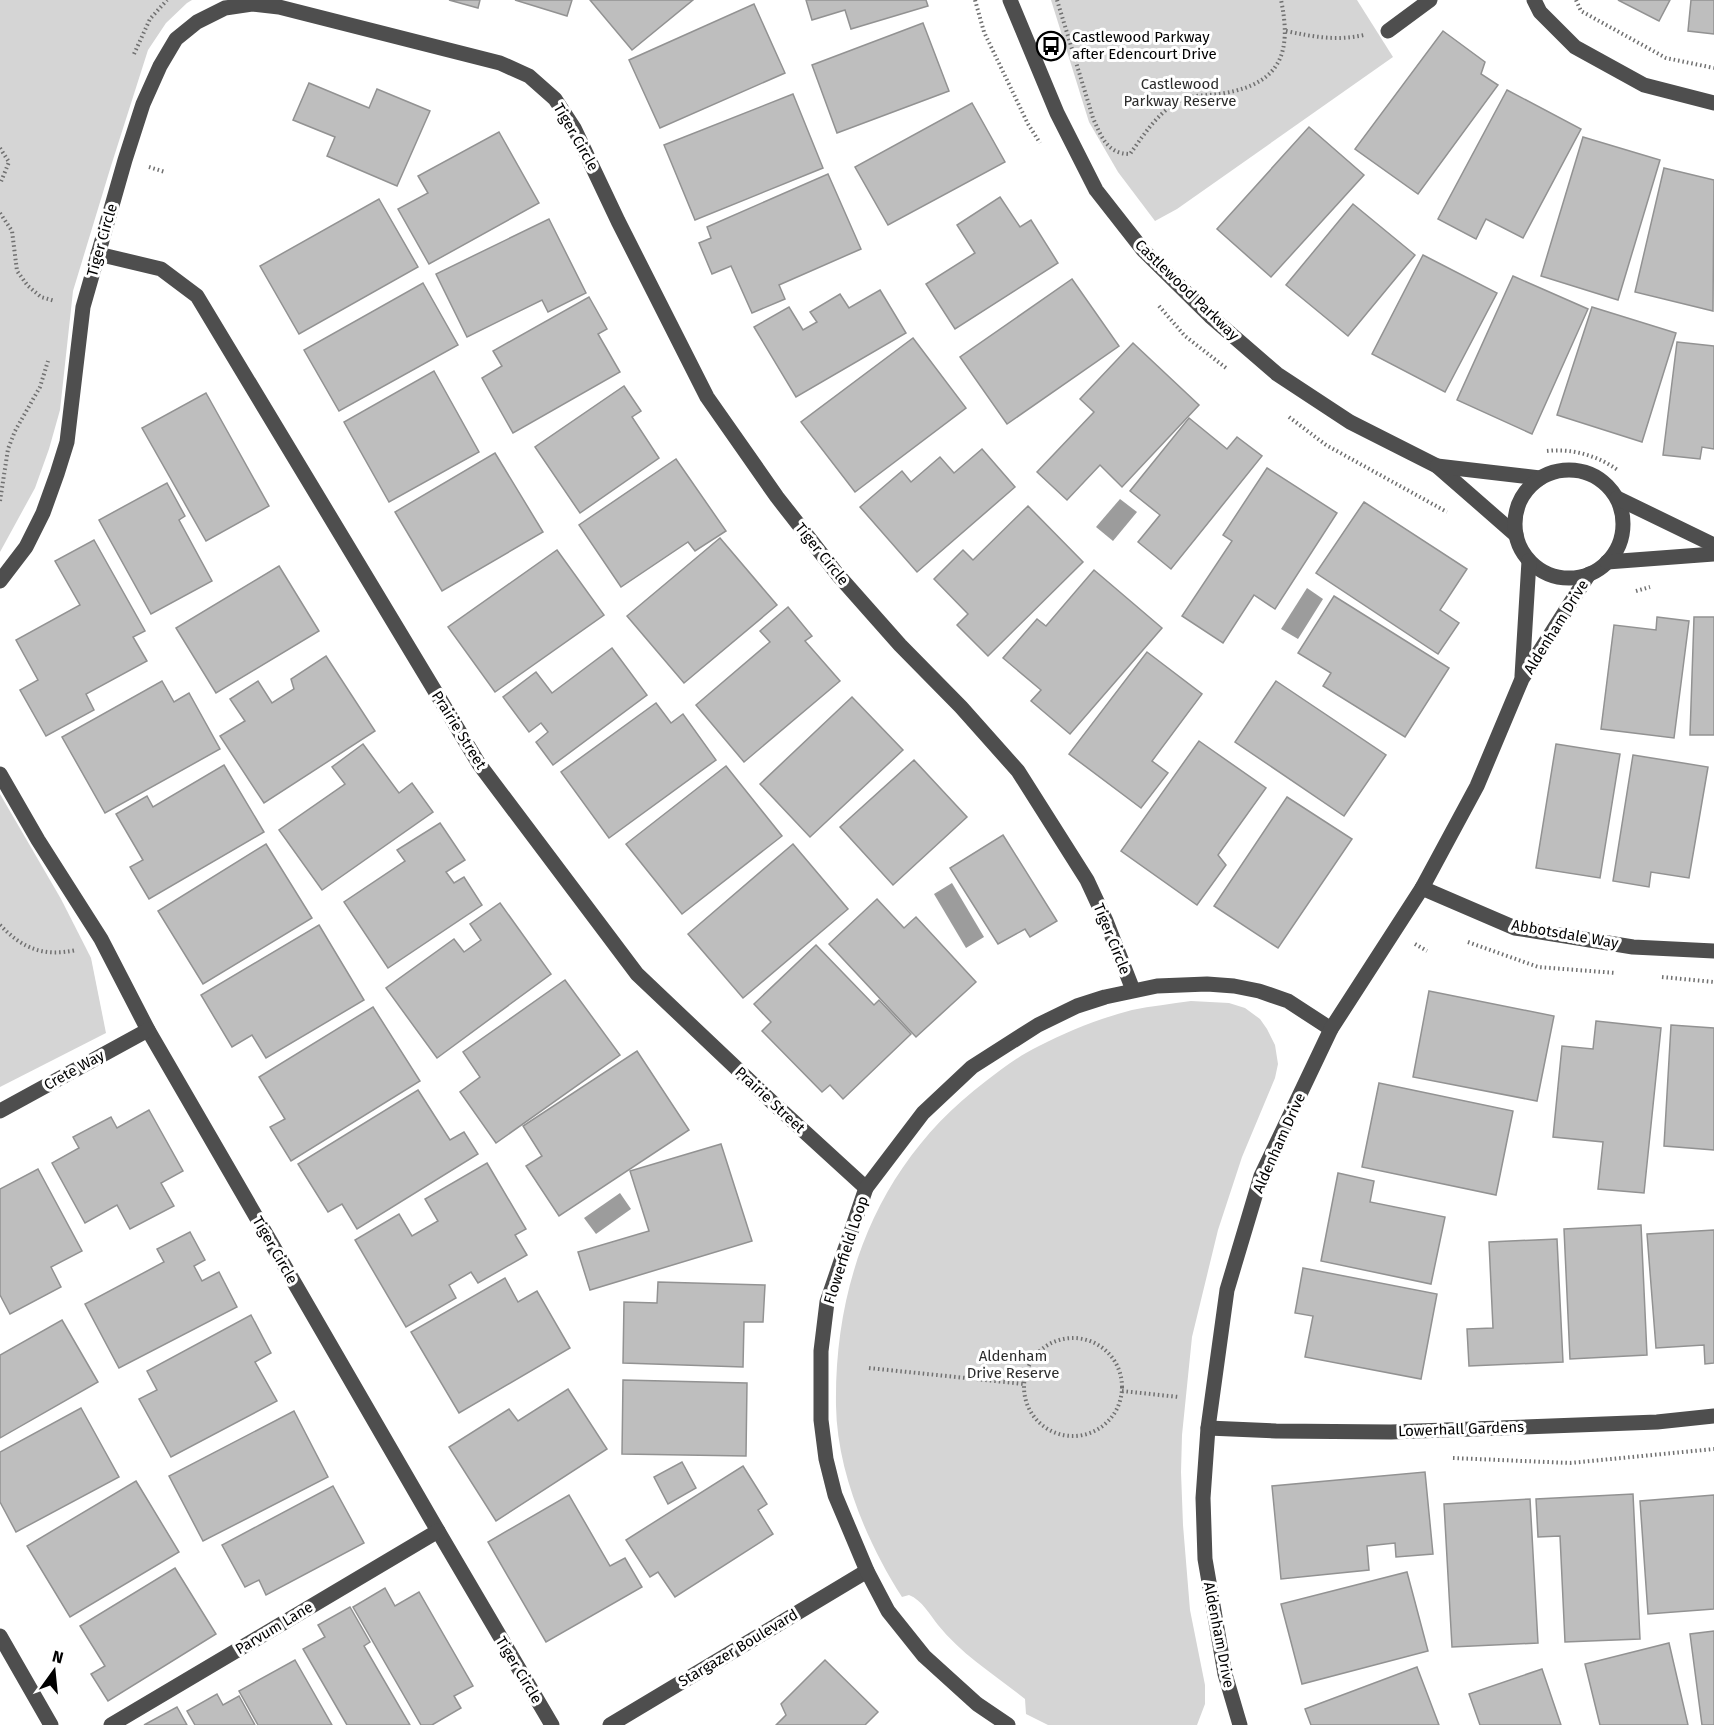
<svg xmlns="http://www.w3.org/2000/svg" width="1714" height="1725" font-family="'Fira Sans',sans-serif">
	<rect width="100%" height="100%" fill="#fff"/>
	<!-- green -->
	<g fill="#d5d5d5">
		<path d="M0,0H192L187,3L166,23L148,50L111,166L73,291L60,410L49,449L35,488L0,552Z"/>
		<path d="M1051,0H1357L1393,57L1177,209L1155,221L1118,172L1089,122Z"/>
		<path d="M0,794L61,899L91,958L106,1033L0,1087Z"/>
		<path d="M1191,1001L1229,1003L1245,1008L1260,1019L1267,1029L1275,1045L1278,1064L1275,1078L1242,1157L1218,1230L1192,1337L1182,1435L1181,1472L1183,1525L1190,1610L1205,1685V1704L1197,1725H1048L1026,1714L1025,1699C995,1675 962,1655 938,1625C930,1615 922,1600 909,1595L902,1597C867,1543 837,1471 836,1406C834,1277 881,1160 986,1081C1003,1068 1020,1055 1039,1046C1068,1031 1101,1018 1132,1010C1151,1006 1171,1004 1191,1001Z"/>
	</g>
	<!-- water -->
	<g fill="#9c9c9c">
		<path d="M1120,499L1137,512L1113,541L1096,527Z"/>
		<path d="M1307,588L1323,599L1298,639L1281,629Z"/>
		<path d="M952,883L984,937L966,948L934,894Z"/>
		<path d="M620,1193L631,1209L596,1234L584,1218Z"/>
	</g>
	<!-- building -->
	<g fill="#bebebe" stroke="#929292" stroke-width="1.5">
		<path d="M449,0H480L478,8Z"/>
		<path d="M515,0H572L567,16Z"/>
		<path d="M590,0H693L632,50Z"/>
		<path d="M806,0H926L928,6L851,29L845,10L812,20Z"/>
		<path d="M1618,0H1670L1659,21Z"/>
		<path d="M1691,0H1714V34L1688,31Z"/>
		<path d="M754,4L785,73L660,128L629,60Z"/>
		<path d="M923,23L949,91L837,133L812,65Z"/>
		<path d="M1443,31L1485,62L1481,74L1498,85L1418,194L1355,149Z"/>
		<path d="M309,83L369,108L377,89L430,111L397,186L327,156L335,137L293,120Z"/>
		<path d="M1507,90L1581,129L1523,238L1486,219L1476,239L1438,219Z"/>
		<path d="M793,94L823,168L695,220L664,145Z"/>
		<path d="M972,103L1005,162L888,225L855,167Z"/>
		<path d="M1309,127L1364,175L1271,277L1217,229Z"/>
		<path d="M499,132L539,203L429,264L398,209L428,193L418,176Z"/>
		<path d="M1583,137L1660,160L1618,300L1541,276Z"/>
		<path d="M1664,168L1714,180L1713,311L1635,292Z"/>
		<path d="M828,174L861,249L779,285L785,299L752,313L731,266L712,274L699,243L711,238L707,227Z"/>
		<path d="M1000,197L1020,227L1031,220L1058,263L955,329L926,284L975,253L957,225Z"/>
		<path d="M379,199L418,267L299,334L260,266Z"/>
		<path d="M1353,204L1415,255L1348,336L1286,285Z"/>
		<path d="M549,219L586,293L548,312L542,300L467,337L436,274Z"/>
		<path d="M1423,255L1497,293L1445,392L1372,354Z"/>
		<path d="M1513,276L1588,309L1532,434L1457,400Z"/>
		<path d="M1072,279L1119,346L1007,424L960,357Z"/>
		<path d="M423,283L458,345L339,411L304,350Z"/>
		<path d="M880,290L906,333L796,397L754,327L789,307L803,330L817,322L810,312L840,294L849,308Z"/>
		<path d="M589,297L607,329L598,334L620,372L513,433L482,378L502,366L493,351Z"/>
		<path d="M1592,307L1676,333L1642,442L1557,415Z"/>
		<path d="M913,338L966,408L855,492L801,422Z"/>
		<path d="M1677,342L1714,346V449L1702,447L1700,459L1663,455Z"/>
		<path d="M1133,343L1199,405L1122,487L1100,465L1067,500L1037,472L1094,412L1080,399Z"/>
		<path d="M434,371L479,452L389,502L344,422Z"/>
		<path d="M624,386L641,411L632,417L659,458L580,513L535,447Z"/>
		<path d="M206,393L269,506L206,541L142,428Z"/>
		<path d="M1189,418L1227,449L1237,437L1262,456L1171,569L1138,542L1160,515L1130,491Z"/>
		<path d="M982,449L1015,487L917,572L860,507L902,471L911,482L940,457L954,473Z"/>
		<path d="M495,453L543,532L442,591L395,512Z"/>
		<path d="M676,459L726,531L695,551L688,542L621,587L579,525Z"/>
		<path d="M1267,468L1337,513L1275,609L1254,595L1223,643L1182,616L1232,541L1223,535Z"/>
		<path d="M167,483L185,516L179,520L212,581L151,614L99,520Z"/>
		<path d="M1364,502L1467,569L1440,610L1459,623L1438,654L1316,573Z"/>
		<path d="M1028,506L1083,562L988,656L957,625L968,614L934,579L963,550L973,560Z"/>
		<path d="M720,538L777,605L684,683L627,616Z"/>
		<path d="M94,540L145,631L133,637L147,661L86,694L94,710L46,736L20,690L38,680L16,640L80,605L55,561Z"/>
		<path d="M557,550L604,615L495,692L448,627Z"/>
		<path d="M279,566L319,631L216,693L176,628Z"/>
		<path d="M1094,570L1162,628L1070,734L1031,701L1041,690L1003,658L1037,619L1046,626Z"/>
		<path d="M1334,596L1449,668L1405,737L1323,686L1331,673L1298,653Z"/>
		<path d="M788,607L812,636L805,641L840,681L744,762L696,705L770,642L760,631Z"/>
		<path d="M1657,617L1689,621L1674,738L1601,729L1614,625L1656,630Z"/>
		<path d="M1694,617H1714V735H1690Z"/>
		<path d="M612,648L647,695L553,765L536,742L548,732L541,723L529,732L503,697L536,672L552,693Z"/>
		<path d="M1147,652L1202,694L1152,761L1168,773L1141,808L1069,754Z"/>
		<path d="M326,656L375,731L264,803L220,736L245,721L230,699L258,681L272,703L294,689L291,679Z"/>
		<path d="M162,681L174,702L189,693L220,749L105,813L62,737Z"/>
		<path d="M1276,681L1386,755L1344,816L1235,742Z"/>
		<path d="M852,697L903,750L810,837L760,784Z"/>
		<path d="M656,703L671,723L683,714L716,760L609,838L561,772Z"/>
		<path d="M1199,741L1266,788L1218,855L1226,865L1197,905L1121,851Z"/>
		<path d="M363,744L399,793L412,783L433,812L322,890L279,830L345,784L332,767Z"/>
		<path d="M1556,744L1620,754L1600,878L1536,868Z"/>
		<path d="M1633,755L1708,767L1689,878L1651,872L1649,887L1613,881Z"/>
		<path d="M914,760L967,817L893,885L840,827Z"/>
		<path d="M224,765L264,832L149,899L130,867L143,860L116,814L147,796L153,807Z"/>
		<path d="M726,766L782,836L682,914L626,844Z"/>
		<path d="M1287,797L1352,839L1278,948L1214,906Z"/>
		<path d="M440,823L465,860L446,872L454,883L464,877L482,905L388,968L344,902L405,861L397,850Z"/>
		<path d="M1003,835L1057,921L1030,937L1025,929L998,944L950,868Z"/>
		<path d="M266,844L312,918L203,984L158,911Z"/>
		<path d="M793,844L848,909L743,998L688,934Z"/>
		<path d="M877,899L904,928L916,917L976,982L916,1037L829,944Z"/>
		<path d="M500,903L551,974L437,1058L386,988L454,939L464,952L481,940L470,924Z"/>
		<path d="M319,925L364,1000L266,1058L252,1035L232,1047L201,995Z"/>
		<path d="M816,945L874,1005L879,1000L911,1034L843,1099L830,1085L822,1092L762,1031L771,1022L754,1004Z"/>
		<path d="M565,980L620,1055L496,1143L460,1092L480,1077L463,1052Z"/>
		<path d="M1429,991L1554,1016L1537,1101L1413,1077Z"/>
		<path d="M373,1007L420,1081L291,1161L270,1127L285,1119L259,1077Z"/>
		<path d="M1596,1021L1661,1028L1644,1193L1598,1189L1603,1142L1553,1137L1562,1046L1593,1049Z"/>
		<path d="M1671,1025L1714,1028V1150L1664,1146Z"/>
		<path d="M637,1051L689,1130L559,1216L526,1166L542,1156L523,1126Z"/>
		<path d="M1379,1083L1513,1111L1496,1195L1362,1167Z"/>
		<path d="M418,1090L450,1140L464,1132L478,1154L357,1229L342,1204L328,1212L298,1164Z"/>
		<path d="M149,1110L183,1171L161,1183L174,1206L130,1229L117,1205L85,1223L52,1163L79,1148L73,1137L111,1117L117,1128Z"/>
		<path d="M721,1144L752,1241L590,1290L578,1252L649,1231L630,1171Z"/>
		<path d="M487,1163L526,1229L515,1235L527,1255L478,1283L471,1272L449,1285L456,1298L406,1327L355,1240L399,1214L412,1236L438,1221L425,1199Z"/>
		<path d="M38,1169L82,1251L51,1267L61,1287L10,1314L0,1295V1189Z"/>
		<path d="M1338,1173L1374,1181L1370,1202L1445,1217L1431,1284L1321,1261Z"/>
		<path d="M1641,1225L1647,1355L1570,1359L1564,1229Z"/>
		<path d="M1714,1230V1363L1705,1364L1704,1345L1656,1348L1647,1234Z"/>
		<path d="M190,1232L205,1260L194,1266L202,1281L219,1272L237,1307L119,1368L85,1304L164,1262L157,1249Z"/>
		<path d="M1557,1239L1563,1362L1469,1366L1467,1329L1493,1328L1489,1242Z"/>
		<path d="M1303,1268L1437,1294L1421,1379L1305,1357L1313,1316L1295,1313Z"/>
		<path d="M505,1278L518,1302L537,1291L570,1348L459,1413L411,1332Z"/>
		<path d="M658,1282L765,1285L763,1322H744L743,1367L623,1363L624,1302L657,1303Z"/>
		<path d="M251,1315L271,1353L255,1362L277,1401L171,1457L139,1399L157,1390L147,1371Z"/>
		<path d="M62,1320L98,1382L0,1438V1355Z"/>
		<path d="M623,1380L747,1383L746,1456L622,1454Z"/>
		<path d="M568,1389L607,1449L496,1521L449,1447L509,1409L518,1421Z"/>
		<path d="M81,1408L119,1477L16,1532L0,1502V1452Z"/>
		<path d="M294,1411L328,1477L203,1541L169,1476Z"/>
		<path d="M682,1462L696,1488L668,1504L654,1477Z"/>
		<path d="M743,1466L767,1504L758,1510L773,1534L675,1597L658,1572L650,1577L626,1540Z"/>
		<path d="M1425,1472L1433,1554L1396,1557L1395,1543L1367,1546L1369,1570L1281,1579L1272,1486Z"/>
		<path d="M136,1481L179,1552L70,1617L27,1546Z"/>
		<path d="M333,1486L364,1543L266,1595L259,1580L245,1587L222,1545Z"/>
		<path d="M1633,1494L1640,1639L1565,1642L1560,1536L1538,1537L1536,1499Z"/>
		<path d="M569,1495L610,1566L625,1558L642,1587L546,1642L488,1542Z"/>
		<path d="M1714,1495V1609L1648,1614L1640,1501Z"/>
		<path d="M1530,1499L1538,1643L1452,1647L1444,1504Z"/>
		<path d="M175,1568L216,1634L108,1701L91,1674L105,1666L80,1626Z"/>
		<path d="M1407,1572L1428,1651L1302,1684L1281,1604Z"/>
		<path d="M385,1588L395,1606L419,1592L473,1686L454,1696L461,1708L432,1725H421L353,1607Z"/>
		<path d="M350,1607L370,1642L364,1646L410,1725H347L303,1649L325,1637L318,1625Z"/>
		<path d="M1714,1631V1725H1702L1690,1634Z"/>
		<path d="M1669,1643L1688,1725H1600L1585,1664Z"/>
		<path d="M295,1660L332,1725H258L239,1691Z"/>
		<path d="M825,1660L878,1712L865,1725H776L786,1715L781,1704Z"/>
		<path d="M1417,1667L1439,1725H1311L1305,1709Z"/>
		<path d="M1542,1669L1561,1725H1480L1469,1694Z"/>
		<path d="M217,1694L223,1705L239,1696L255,1725H195L187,1711Z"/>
		<path d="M177,1707L187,1725H144Z"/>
	</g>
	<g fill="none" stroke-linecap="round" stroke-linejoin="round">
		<!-- path -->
		<g stroke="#707070" stroke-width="4" stroke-dasharray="1.5 3" stroke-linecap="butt">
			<path d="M975,0L984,32L1028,124L1040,143"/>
			<path d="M1057,0L1093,118C1101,136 1107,154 1130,154C1145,133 1160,109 1184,99C1198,94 1211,96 1225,93C1281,83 1292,52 1281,0"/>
			<path d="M1576,0L1581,11L1666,58L1714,68"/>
			<path d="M1286,31C1314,37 1336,41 1364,35"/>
			<path d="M134,54L150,19L167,0"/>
			<path d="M0,148L9,162L0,184"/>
			<path d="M149,167L165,172"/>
			<path d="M0,213L12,231L17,271L28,286L41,297L55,301"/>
			<path d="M1159,306L1185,336L1226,368"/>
			<path d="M1289,417L1326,445L1447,512"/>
			<path d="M1547,451C1572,448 1599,456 1619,471"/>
			<path d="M0,501L8,449L15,431L40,387L48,361"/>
			<path d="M1636,591L1650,587"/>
			<path d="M0,925C23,949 44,957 76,950"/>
			<path d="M1468,942L1538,967L1616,973"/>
			<path d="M1415,944L1427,951"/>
			<path d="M1662,977L1714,982"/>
			<circle cx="1073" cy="1387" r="49"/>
			<path d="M869,1368L1024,1384"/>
			<path d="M1122,1391L1179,1397"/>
			<path d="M1453,1458L1570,1463L1714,1449"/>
		</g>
		<!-- minor -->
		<g stroke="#4e4e4e" stroke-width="15">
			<path d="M1010,0L1057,113L1096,190L1143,250L1210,316L1277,374L1350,422L1437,466L1516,535"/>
			<path d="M1534,0L1540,12L1575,47L1644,85L1714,103"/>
			<path d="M1388,31L1430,0"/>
			<path d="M98,254L161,269L197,296L479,764L637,974L772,1102L866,1188"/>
			<path d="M1437,466L1540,478"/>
			<circle cx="1569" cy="524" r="54"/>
			<path d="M1617,498L1714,545"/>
			<path d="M1607,562L1714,554"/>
			<path d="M0,581L26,547L43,513L57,474L67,442L83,307L125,160L143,104L160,66L176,39L197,22L225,8L252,4L279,7L500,63L529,76L555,99L574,128L618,221L707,397L777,497L838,575L900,645L961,707L1018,771L1087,880L1106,921L1133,990"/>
			<path d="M1522,676L1529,561"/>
			<path d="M0,774L38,840L101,939L148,1030L438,1531L552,1725"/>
			<path d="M1422,888L1515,928L1633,947L1714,951"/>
			<path d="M0,1111L148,1030"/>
			<path d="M1208,1428L1276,1431L1391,1432L1657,1422L1714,1416"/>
			<path d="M0,1636L51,1725"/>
			<path d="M111,1725L438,1531"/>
			<path d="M610,1725L867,1571"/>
			<path d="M1008,1725L977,1704L924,1656L888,1611L867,1571L835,1495L826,1459L821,1420V1351L827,1302L866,1188L923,1113L972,1067L1038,1025L1077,1006L1105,997L1157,986L1207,984L1234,986L1259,991L1288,1001L1331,1029"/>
			<path d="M1240,1725L1225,1674L1205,1559L1203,1498L1208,1428L1227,1290L1261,1176L1331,1029L1422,888L1477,786L1522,679L1589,574"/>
		</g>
	</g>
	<!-- icons -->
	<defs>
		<g id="bus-ring" transform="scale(1.5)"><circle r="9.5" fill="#fff" stroke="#000" stroke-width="1.5"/><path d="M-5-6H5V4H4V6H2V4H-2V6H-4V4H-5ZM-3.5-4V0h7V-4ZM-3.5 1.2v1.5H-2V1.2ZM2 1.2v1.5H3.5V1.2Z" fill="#000"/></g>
	</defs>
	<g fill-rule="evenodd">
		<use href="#bus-ring" x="1051" y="46"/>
	</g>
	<g text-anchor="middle" stroke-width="6" stroke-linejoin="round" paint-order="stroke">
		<!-- poi labels -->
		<g font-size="15" fill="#000" stroke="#fff" text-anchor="start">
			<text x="1072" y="42">Castlewood Parkway<tspan x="1072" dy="17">after Edencourt Drive</tspan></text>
		</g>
		<!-- park labels -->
		<g font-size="15" fill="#2c2c2c" stroke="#fff">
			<text x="1180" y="89">Castlewood<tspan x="1180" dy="17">Parkway Reserve</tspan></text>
			<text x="1013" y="1361">Aldenham<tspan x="1013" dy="17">Drive Reserve</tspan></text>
		</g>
		<!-- street labels -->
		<g font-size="15" fill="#000" stroke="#fff">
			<text transform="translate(576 137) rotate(60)" y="5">Tiger Circle</text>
			<text transform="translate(102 240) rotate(-74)" y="5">Tiger Circle</text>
			<text transform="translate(1187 290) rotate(44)" y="5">Castlewood Parkway</text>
			<text transform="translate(822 554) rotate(51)" y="5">Tiger Circle</text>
			<text transform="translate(1556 627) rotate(-58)" y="5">Aldenham Drive</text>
			<text transform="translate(459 730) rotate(58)" y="5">Prairie Street</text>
			<text transform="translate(1565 934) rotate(10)" y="5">Abbotsdale Way</text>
			<text transform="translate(1112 939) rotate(68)" y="5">Tiger Circle</text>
			<text transform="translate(74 1070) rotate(-29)" y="5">Crete Way</text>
			<text transform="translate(770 1100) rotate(43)" y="5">Prairie Street</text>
			<text transform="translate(1279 1143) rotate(-66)" y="5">Aldenham Drive</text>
			<text transform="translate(275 1250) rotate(60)" y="5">Tiger Circle</text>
			<text transform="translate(846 1250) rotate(-72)" y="5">Flowerfield Loop</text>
			<text transform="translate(1461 1429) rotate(-2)" y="5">Lowerhall Gardens</text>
			<text transform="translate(274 1628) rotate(-31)" y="5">Parvum Lane</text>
			<text transform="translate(1219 1635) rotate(79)" y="5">Aldenham Drive</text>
			<text transform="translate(738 1648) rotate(-31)" y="5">Stargazer Boulevard</text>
			<text transform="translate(519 1670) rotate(59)" y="5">Tiger Circle</text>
		</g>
	</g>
	<!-- north arrow -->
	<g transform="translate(54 1671) rotate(15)" stroke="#ffffff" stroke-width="4.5" paint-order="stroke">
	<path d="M0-4.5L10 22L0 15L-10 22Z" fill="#000000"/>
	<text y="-9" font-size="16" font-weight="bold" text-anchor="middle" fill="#000000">N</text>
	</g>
</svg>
